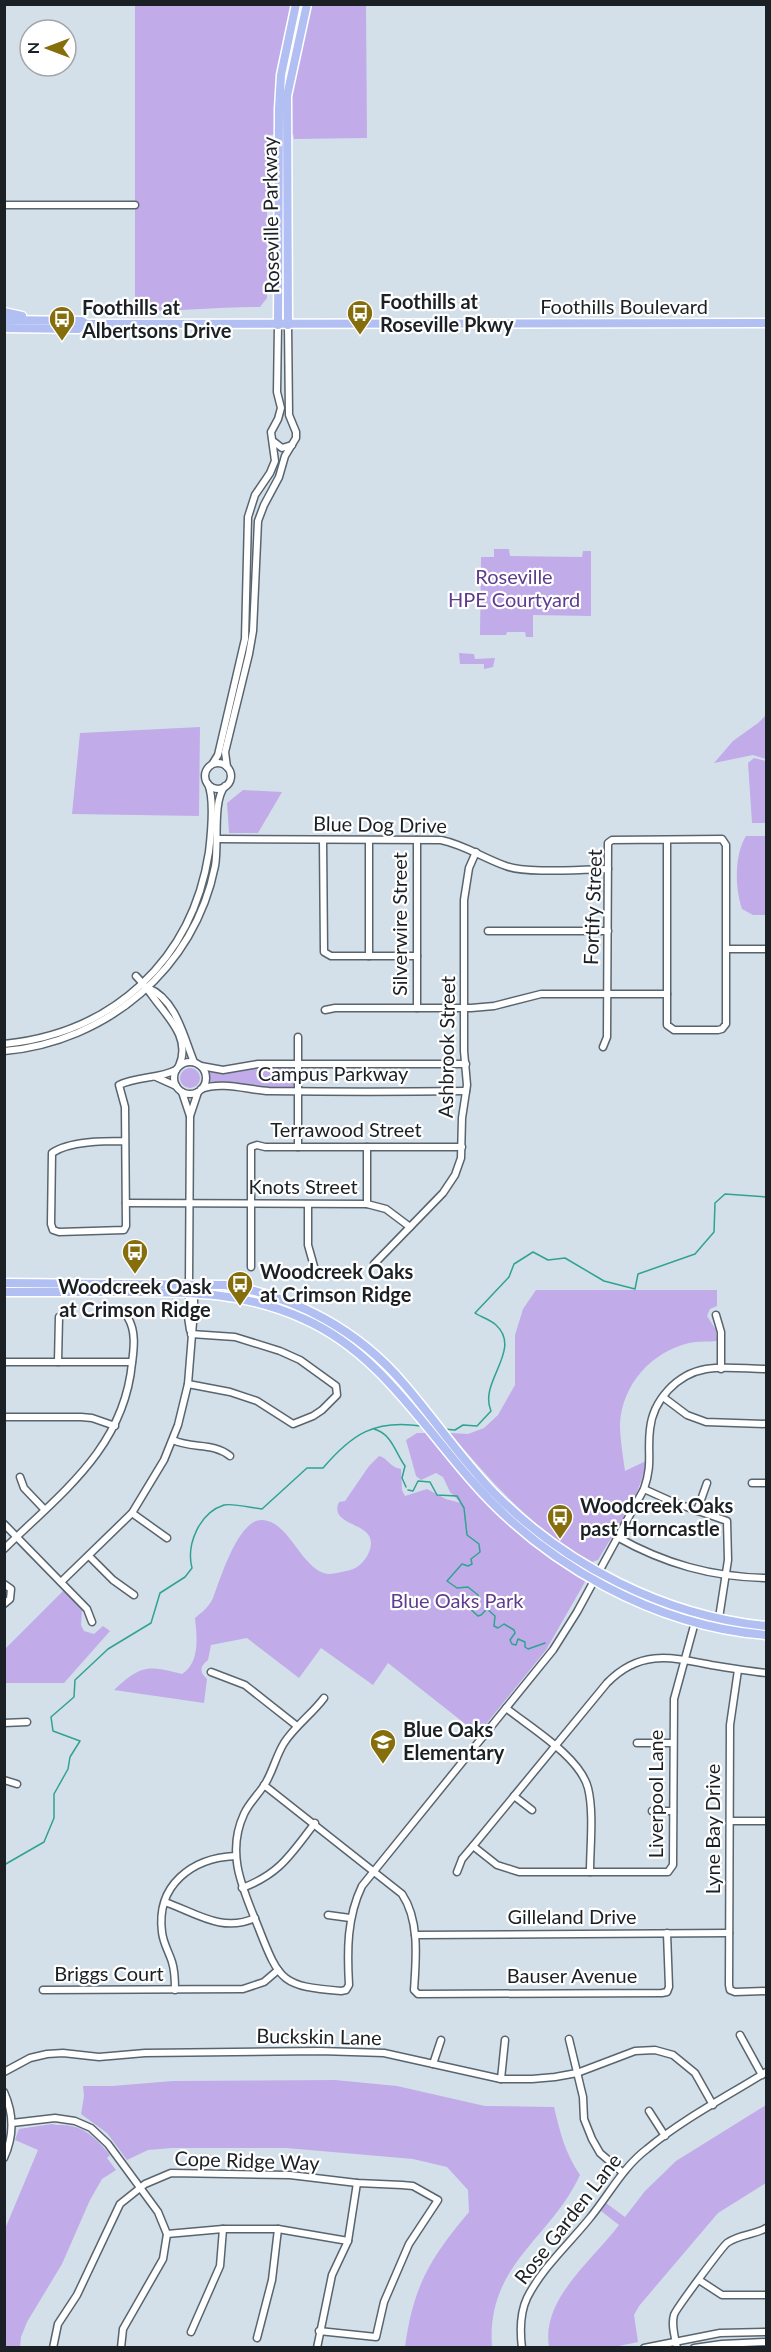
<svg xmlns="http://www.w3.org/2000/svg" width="771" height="2352" font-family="Lato,sans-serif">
	<rect width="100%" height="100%" fill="#d3e0ea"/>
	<!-- green -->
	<g fill="#c1ace9">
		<path d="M135,5H366L367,138L294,139L293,134L267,135V298L260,307C218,307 177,311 135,312Z"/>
		<path d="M494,549H509L510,556L582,557L583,551H591V616L533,615V637H526L525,632H507L506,635H480L481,557H494Z"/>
		<path d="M459,653L474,654L475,659L495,658L493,667L484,669V664H460Z"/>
		<path d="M766,715V759L753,755L714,763L733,741L758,723Z"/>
		<path d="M200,727L199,816L72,814L80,733Z"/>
		<path d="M754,758L766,761V823H752L748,763Z"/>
		<path d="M243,790L282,792L258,833H229L227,803Z"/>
		<path d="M746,836H766V915H753L742,909C735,889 734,855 746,836Z"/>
		<path d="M253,1066L294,1067L295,1086L292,1089H261L208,1084L207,1070L222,1072Z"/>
		<circle cx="190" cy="1078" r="10"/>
		<path d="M536,1290H717V1306L710,1309L707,1316L716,1330L717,1341C708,1342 697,1341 689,1343C651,1352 622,1385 620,1424C620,1439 623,1456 625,1471L646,1461C641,1497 615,1530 598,1560L592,1562C535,1531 491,1482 450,1433L468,1434L484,1428L498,1415L515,1385V1335L523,1309Z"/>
		<path d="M417,1433H427L470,1485L583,1578L585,1582L546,1650L478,1734L388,1663L373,1685L321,1648L299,1678L247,1638L211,1645L208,1660C200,1666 199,1672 207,1679L204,1703L114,1690C141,1665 147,1665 182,1674C200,1663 197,1637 195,1618C202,1612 209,1607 213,1598C220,1580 238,1519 262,1520C290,1521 301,1570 328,1574C333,1574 340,1572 346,1571C356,1570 365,1562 369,1552C382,1520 327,1529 339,1502L345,1501L369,1466L379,1456C388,1458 389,1467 401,1469L402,1490L405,1496L427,1489L446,1499L461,1503L450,1492L443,1477L436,1473L421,1480L416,1476L406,1440Z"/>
		<path d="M64,1590L82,1610L81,1625L84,1631L94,1634L103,1626L110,1631L64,1683H5V1649Z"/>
		<path d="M335,2080L397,2086L485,2106L554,2107C560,2132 565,2153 580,2175C550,2240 486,2264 492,2347H405C413,2287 430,2258 469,2212L468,2190L447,2167L413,2159L286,2148H172L148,2150L127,2160L107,2133L81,2114L84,2096L83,2086H112L173,2081Z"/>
		<path d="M766,2105V2183L718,2213L639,2306L634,2315L638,2342L614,2347H549C541,2299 592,2261 619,2225L601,2211L606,2203L625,2217L645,2191L676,2161Z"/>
		<path d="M52,2124C59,2126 63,2124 71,2126C88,2129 100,2143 110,2155L107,2158L116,2170L102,2179L90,2200L62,2264L27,2322L21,2337L20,2347H5V2229L38,2150L15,2140L19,2129Z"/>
	</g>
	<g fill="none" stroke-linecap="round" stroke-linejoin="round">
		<!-- stream -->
		<g stroke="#30a292" stroke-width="1.5">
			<path d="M374,1429C392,1434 395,1452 405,1466L402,1478L406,1487"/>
			<path d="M444,1429L455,1430L463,1425L477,1426L491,1411C478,1382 523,1350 496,1325C491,1320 481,1317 475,1313L509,1277L514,1264L533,1252L548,1260L565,1258L604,1281L635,1289L638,1274L695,1254L714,1232L715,1203L725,1194L766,1197"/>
			<path d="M408,1490L413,1491L418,1481L430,1482L437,1495L457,1496L464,1508L467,1535L479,1544L480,1552L471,1559L472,1564L468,1566L462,1564L447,1581L457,1588L468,1587L478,1595V1599L476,1600L472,1597L464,1599V1603L478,1616L481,1615L487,1609L495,1616L494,1626L498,1628L504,1624L514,1630L515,1633L510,1640L512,1644L516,1645L518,1639L525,1642V1647L528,1649L545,1643"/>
			<path d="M4,1865L44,1842L54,1818V1794L68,1769L70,1757L80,1741L53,1731L51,1717L74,1697L75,1680L108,1649L151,1623L160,1593L185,1577L192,1568C186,1545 199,1513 224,1505C233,1503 252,1508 262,1509L307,1468H323C352,1434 375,1419 421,1426"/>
		</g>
		<!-- minor casing -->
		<g stroke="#59656e" stroke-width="9">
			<g id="minor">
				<path d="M4,205H135"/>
				<path d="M273,441L282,448L292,445"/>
				<circle cx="218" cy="776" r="13"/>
				<path d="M213,763L218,755L245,639L248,517L255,495L270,473L275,461L271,432L278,419L281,408L277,392L278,325"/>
				<path d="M227,767L225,752L249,654L253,631L258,521L264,505L279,477L285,456L296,438V432L289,415L288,325"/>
				<path d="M218,839L441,840C465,845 483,858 506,866C527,874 583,869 608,869"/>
				<path d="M323,840L324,952L331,956H417"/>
				<path d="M488,931H608"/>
				<path d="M727,949H766"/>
				<path d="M369,956V841"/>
				<path d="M136,976C142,982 146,988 151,994C166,1016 192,1037 179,1066"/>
				<path d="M148,988C176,999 184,1038 194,1062"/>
				<path d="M417,1008V840"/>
				<path d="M325,1010L335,1008H471L494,1006L541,994H667"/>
				<path d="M298,1037V1147"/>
				<path d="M4,1044C113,1033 192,961 209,852C211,835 215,800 208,784"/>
				<path d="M603,1047L607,1037L608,843L612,840L722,839L726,845V1024L722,1029L718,1030H674L667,1025V840"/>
				<path d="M4,1051C107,1042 195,968 215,866C219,845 212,801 225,786"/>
				<circle cx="190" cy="1078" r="16"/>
				<path d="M201,1066L223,1070L258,1064H466"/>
				<path d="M156,1077L176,1086"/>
				<path d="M201,1089C222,1081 248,1090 269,1091C335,1092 401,1092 466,1091"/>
				<path d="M182,1092L190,1116"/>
				<path d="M125,1141C105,1141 69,1141 52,1153L51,1224L53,1230L59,1232L124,1230L126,1226L125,1107L119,1085C138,1076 158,1079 176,1070"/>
				<path d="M367,1147V1204"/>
				<path d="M126,1203L367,1204L386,1209L410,1227"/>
				<path d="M308,1205V1245L315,1270"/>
				<path d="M374,1264L443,1193L455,1175L461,1158L462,1118L467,1085L464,1051V900L469,868L476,852"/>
				<path d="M251,1267V1147L257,1145L265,1147H462"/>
				<path d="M189,1284L190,1116L198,1092"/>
				<path d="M190,1293L187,1310L190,1330"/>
				<path d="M716,1315L721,1332V1369"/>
				<path d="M4,1362H132"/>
				<path d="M58,1362L59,1317"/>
				<path d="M188,1384L230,1392L257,1401L293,1424L313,1416L322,1410L337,1395L336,1386L300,1360L280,1351L235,1337L191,1334"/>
				<path d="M663,1397L687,1415L706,1422L766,1424"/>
				<path d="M4,1417H81L92,1418L115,1426"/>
				<path d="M173,1440C192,1449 213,1442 230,1456"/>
				<path d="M20,1477L24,1488L44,1509"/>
				<path d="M752,1483H766"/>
				<path d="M644,1489L675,1503L727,1521L728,1560L719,1618"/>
				<path d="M697,1511L707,1483"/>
				<path d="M132,1513L167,1538"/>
				<path d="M4,1524L87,1609L92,1622"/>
				<path d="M617,1537C665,1564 712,1577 766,1578"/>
				<path d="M4,1549C61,1493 124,1448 132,1363C134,1348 136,1331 128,1318"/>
				<path d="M89,1556L113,1580L134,1595"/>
				<path d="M61,1582L132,1513L164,1460L178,1425L188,1384L194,1310V1299L190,1293"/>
				<path d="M4,1584L11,1589L10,1599L4,1604"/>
				<path d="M738,1670L730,1725L729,1985L730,1990L735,1992L766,1991"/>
				<path d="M211,1672L245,1685L297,1726"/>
				<path d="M324,1698C312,1714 295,1726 284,1743C276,1756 273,1771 265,1784C258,1795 249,1803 244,1814C225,1855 244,1891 259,1929C280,1983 283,1986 341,1991L346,1990L349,1985C347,1950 347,1917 362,1886L553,1650L577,1612L644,1489C653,1463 647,1453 650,1429C653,1400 677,1374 706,1369C725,1366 747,1369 766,1369"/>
				<path d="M506,1708C531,1728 580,1757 588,1788C594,1812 590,1847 590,1872"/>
				<path d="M4,1723L27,1722"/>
				<path d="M637,1743H673"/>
				<path d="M4,1780L17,1784"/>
				<path d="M264,1785L402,1894C420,1921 416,1959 414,1990L418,1994L662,1993L667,1992L669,1987L667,1933"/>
				<path d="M514,1796L532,1810"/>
				<path d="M652,1811H673"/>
				<path d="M730,1821H766"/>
				<path d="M473,1846L497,1865L519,1872H668L673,1865L674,1699L695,1622"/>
				<path d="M457,1872L462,1859L473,1846L607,1683C640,1649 671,1657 711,1665C730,1668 748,1671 766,1673"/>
				<path d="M242,1888C280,1874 291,1854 315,1823"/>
				<path d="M165,1902C196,1913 222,1933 255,1918"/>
				<path d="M328,1915L350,1918"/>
				<path d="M415,1935L729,1933"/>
				<path d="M43,1990L243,1989L264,1982L278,1970"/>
				<path d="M175,1990C175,1981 175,1971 172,1962C169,1952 163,1943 162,1932C156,1885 192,1858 235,1856"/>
				<path d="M740,2035L762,2075"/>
				<path d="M569,2039L583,2097L584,2119L592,2139L600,2153L622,2172"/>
				<path d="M433,2064L441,2040"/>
				<path d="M4,2072L30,2058L47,2054L63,2053L99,2057L145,2053L320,2051L384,2053L501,2079H532L555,2077L577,2073L635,2051L655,2050L673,2055L695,2073L713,2105"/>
				<path d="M501,2079L505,2040"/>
				<path d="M4,2092C14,2114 14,2136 4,2158"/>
				<path d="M649,2111L665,2136"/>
				<path d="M12,2123L55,2118L75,2121L91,2128L108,2144L158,2212L167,2234L163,2259L123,2329L121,2348"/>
				<path d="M167,2234L223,2229H278L348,2241"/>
				<path d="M699,2280L722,2295H766"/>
				<path d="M191,2332L220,2266L223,2229"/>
				<path d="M257,2338L272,2280L278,2229"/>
				<path d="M53,2348L58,2324L77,2295L120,2204L145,2184L171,2173L290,2175L357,2183L402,2185L413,2186L438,2200L409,2244L384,2302L376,2337L319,2331"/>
				<path d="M317,2348L332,2275L348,2241L357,2183"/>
				<path d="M522,2348C520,2332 520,2313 527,2298C542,2268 568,2245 589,2219C609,2195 622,2168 647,2149C683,2119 726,2097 766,2072"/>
				<path d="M644,2348L720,2333L766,2332"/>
				<path d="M677,2348C675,2337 671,2325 674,2315C675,2310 723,2246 727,2243C739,2234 755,2235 766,2228"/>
				<path d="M694,2348L722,2344L766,2342"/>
			</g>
		</g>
		<!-- major casing -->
		<g stroke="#fff" stroke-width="11">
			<g id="major">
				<path d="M4,312L22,316"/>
				<path d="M4,320L82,321L86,324L766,323"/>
				<path d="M278,325L279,109L281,75L296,4"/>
				<path d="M288,325L287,96L307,4"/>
				<path d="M4,328L78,329L86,324"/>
				<path d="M4,1283L225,1285C295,1296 358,1330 404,1384C435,1420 461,1459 494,1493C565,1565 665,1616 766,1626"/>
				<path d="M4,1292C45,1292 86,1292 127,1292C191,1292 245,1292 304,1319C378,1352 420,1422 472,1481C545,1565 655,1626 766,1635"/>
			</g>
		</g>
		<!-- minor -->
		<use href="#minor" stroke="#fff" stroke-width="6"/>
		<!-- major -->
		<use href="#major" stroke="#b1bff2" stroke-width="8"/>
	</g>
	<!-- icons -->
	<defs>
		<g id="bus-pin" transform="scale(1.35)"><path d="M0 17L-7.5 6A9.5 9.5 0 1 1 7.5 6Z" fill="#866e0c" stroke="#fff"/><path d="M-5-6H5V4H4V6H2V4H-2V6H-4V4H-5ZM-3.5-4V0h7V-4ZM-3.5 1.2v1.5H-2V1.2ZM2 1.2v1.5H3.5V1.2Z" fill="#fff"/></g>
		<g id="school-pin" transform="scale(1.35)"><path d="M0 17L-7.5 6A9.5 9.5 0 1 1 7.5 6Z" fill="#866e0c" stroke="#fff"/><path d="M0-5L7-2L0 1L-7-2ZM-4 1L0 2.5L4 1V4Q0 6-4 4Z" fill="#fff"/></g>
	</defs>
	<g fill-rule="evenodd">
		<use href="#bus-pin" x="360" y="313"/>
		<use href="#bus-pin" x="62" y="319"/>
		<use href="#bus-pin" x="135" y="1252"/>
		<use href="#bus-pin" x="240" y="1284"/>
		<use href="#bus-pin" x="560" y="1517"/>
		<use href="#school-pin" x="383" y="1742"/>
	</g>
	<g text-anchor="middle" stroke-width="4.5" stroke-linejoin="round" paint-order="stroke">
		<!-- street labels -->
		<g font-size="20" fill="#1b2024" stroke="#fff">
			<text transform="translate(271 215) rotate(-91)" y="7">Roseville Parkway</text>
			<text x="624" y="314">Foothills Boulevard</text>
			<text transform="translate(380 825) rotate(1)" y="7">Blue Dog Drive</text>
			<text transform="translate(593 907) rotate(-88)" y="7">Fortify Street</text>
			<text transform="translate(400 924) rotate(-90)" y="7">Silverwire Street</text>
			<text transform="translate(447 1047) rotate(-89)" y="7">Ashbrook Street</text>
			<text x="333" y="1081">Campus Parkway</text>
			<text x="346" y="1137">Terrawood Street</text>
			<text x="303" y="1194">Knots Street</text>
			<text transform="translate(656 1794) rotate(-90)" y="7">Liverpool Lane</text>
			<text transform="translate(713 1829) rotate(-90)" y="7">Lyne Bay Drive</text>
			<text x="572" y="1924">Gilleland Drive</text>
			<text x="109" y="1981">Briggs Court</text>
			<text x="572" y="1983">Bauser Avenue</text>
			<text transform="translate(319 2037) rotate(1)" y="7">Buckskin Lane</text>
			<text transform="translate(247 2161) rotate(2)" y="7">Cope Ridge Way</text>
			<text transform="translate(568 2219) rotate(-52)" y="7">Rose Garden Lane</text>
		</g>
		<!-- poi labels -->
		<g font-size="20" font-weight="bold" fill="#1b2024" stroke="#fff" text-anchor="start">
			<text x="380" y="309">Foothills at<tspan x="380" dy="23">Roseville Pkwy</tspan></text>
			<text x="82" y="315">Foothills at<tspan x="82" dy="23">Albertsons Drive</tspan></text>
			<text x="260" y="1279">Woodcreek Oaks<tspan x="260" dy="23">at Crimson Ridge</tspan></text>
			<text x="135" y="1294" text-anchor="middle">Woodcreek Oask<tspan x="135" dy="23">at Crimson Ridge</tspan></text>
			<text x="580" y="1513">Woodcreek Oaks<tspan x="580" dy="23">past Horncastle</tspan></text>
			<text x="403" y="1737">Blue Oaks<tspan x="403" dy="23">Elementary</tspan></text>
		</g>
		<!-- park labels -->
		<g font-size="20" fill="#5e3c8e" stroke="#fff">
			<text x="514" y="584">Roseville<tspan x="514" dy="23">HPE Courtyard</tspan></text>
			<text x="457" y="1608">Blue Oaks Park</text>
		</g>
	</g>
	<!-- border -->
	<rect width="771" height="2352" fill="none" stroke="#1b2024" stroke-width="12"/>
	<!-- north arrow -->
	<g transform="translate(48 48) rotate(270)"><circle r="28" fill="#ffffff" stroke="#a4a6a7" stroke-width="1.5"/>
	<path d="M0-4.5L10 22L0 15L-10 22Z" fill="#866e0c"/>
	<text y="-9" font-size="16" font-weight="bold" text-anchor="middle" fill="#1b2024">N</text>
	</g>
</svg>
